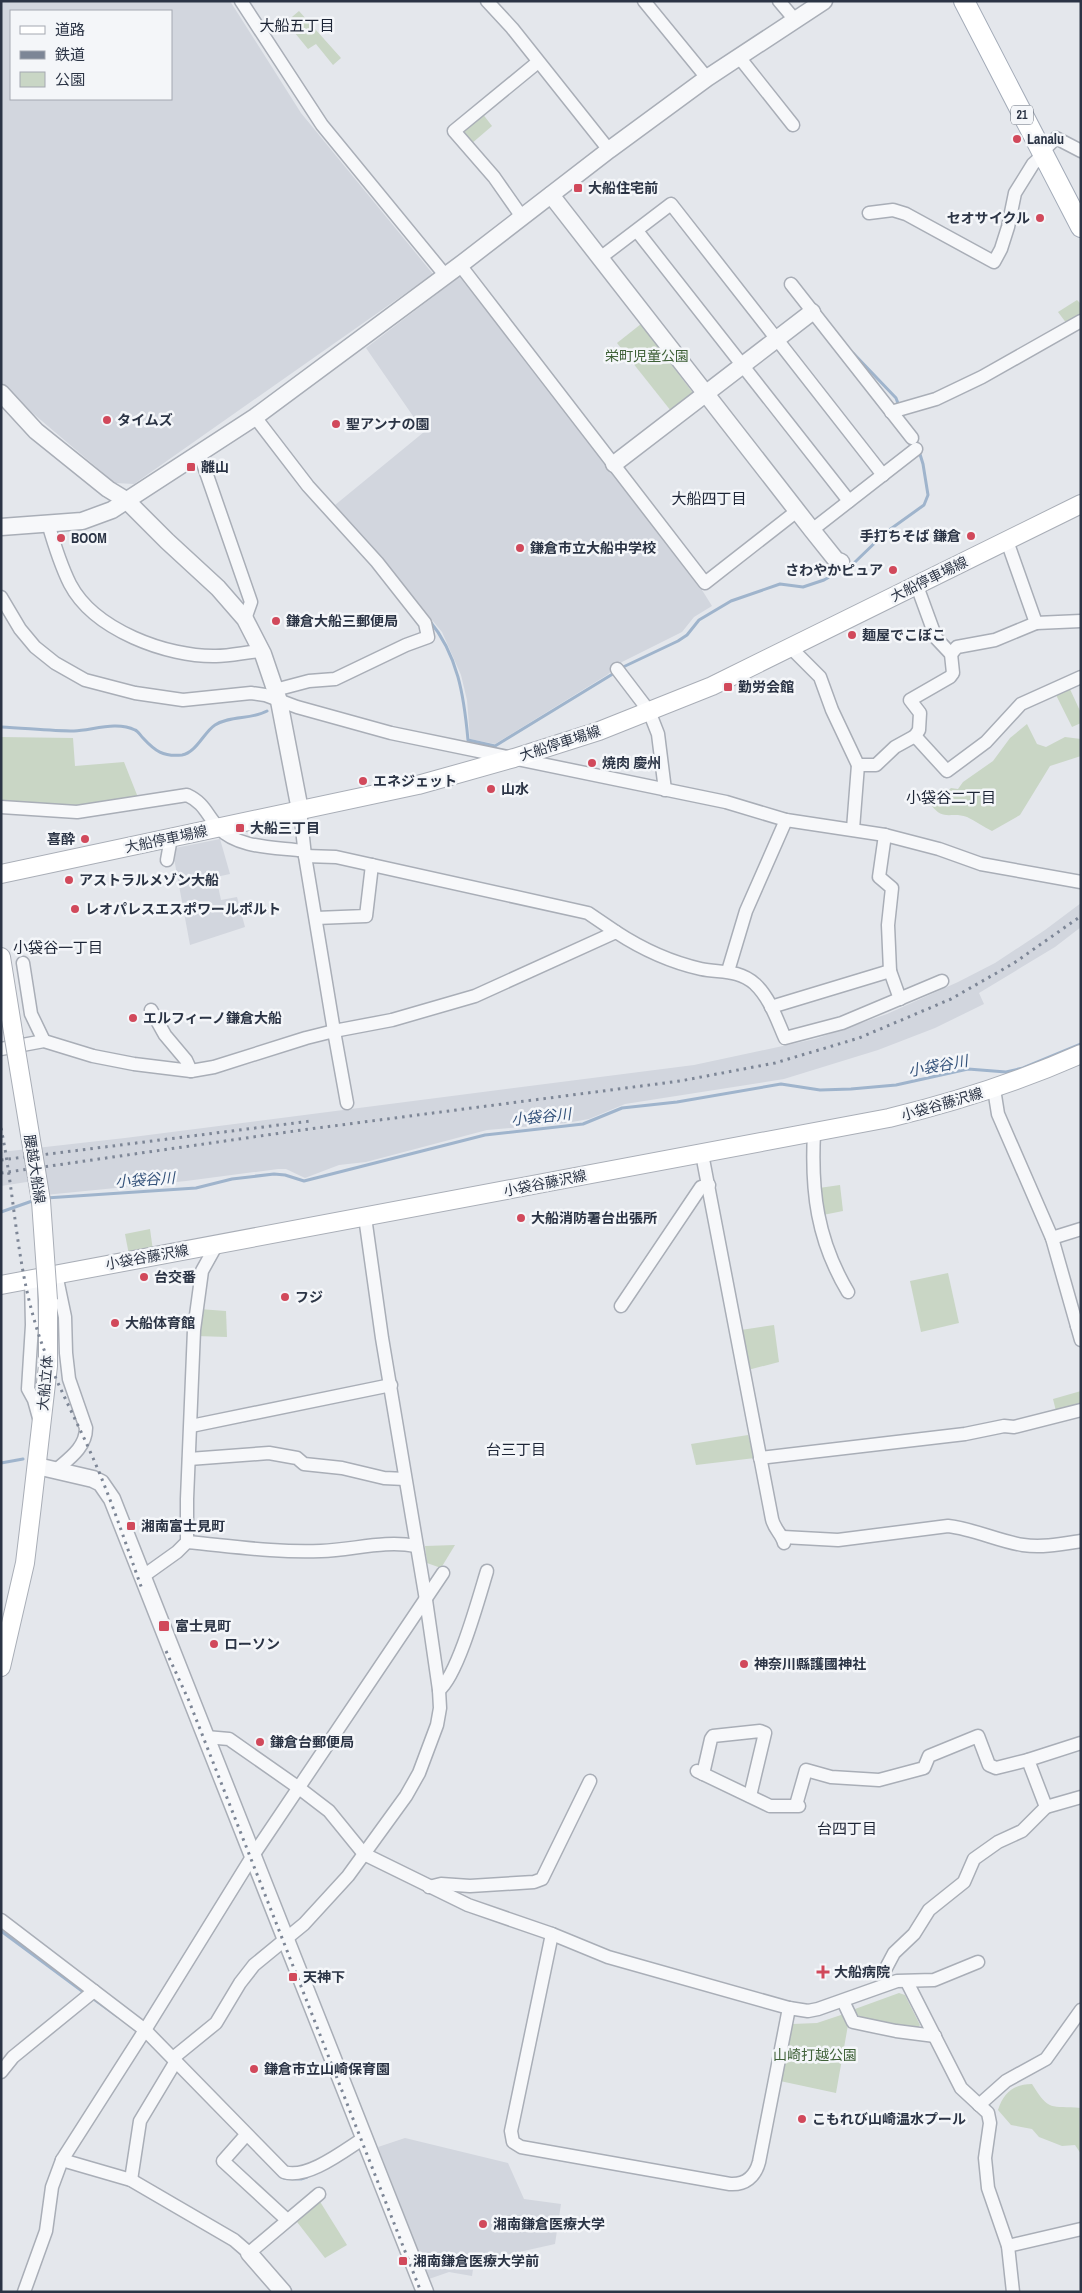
<svg xmlns="http://www.w3.org/2000/svg" width="1082" height="2293" font-family="'Archivo Narrow','Noto Sans JP',sans-serif">
	<rect width="100%" height="100%" fill="#e4e7ec"/>
	<!-- built -->
	<g fill="#d2d6de" fill-rule="evenodd">
		<path d="M1,1H230L301,113L433,274L134,484L115,483L16,399L1,382ZM11,11H171V99H11Z"/>
		<path d="M463,274L702,590L712,606L694,617L682,632L622,662L607,675L495,744L470,739L467,700L461,675L442,632L335,505L424,432L366,348Z"/>
		<path d="M220,839L230,874L216,877L221,900L237,897L245,927L190,945L173,853L175,848Z"/>
		<path d="M1081,903V927L1055,947L979,993L984,1004L935,1028L878,1050L784,1079L625,1104L589,1119L566,1123L487,1130L366,1162L339,1165L305,1178L286,1169H278L186,1181L35,1196L33,1181L1,1186V1152L125,1138L694,1065L815,1039L887,1014L958,982L995,963L1045,930Z"/>
		<path d="M405,2138L508,2163L524,2199L561,2204L555,2244L474,2262L472,2276L449,2272L429,2279L378,2147Z"/>
	</g>
	<!-- green -->
	<g fill="#c9d6c5">
		<path d="M299,11L341,58L333,65L316,44L308,49L286,22Z"/>
		<path d="M482,113L492,126L471,144L462,132Z"/>
		<path d="M1077,300L1081,304V317L1067,324L1058,312Z"/>
		<path d="M641,324L693,393V397L671,411L617,343Z"/>
		<path d="M1069,687L1081,713V723L1072,727L1055,693Z"/>
		<path d="M1027,724L1037,744L1046,747L1065,737L1081,739V756L1050,766L1020,815L992,831C984,827 975,821 967,817C951,811 944,822 931,805L951,788L958,789L963,782L993,761L1010,738Z"/>
		<path d="M1,737L73,738L75,766L124,762L139,800L77,808L1,804Z"/>
		<path d="M840,1185L843,1211L823,1215L819,1188Z"/>
		<path d="M150,1229L153,1251L129,1255L125,1234Z"/>
		<path d="M948,1273L959,1323L921,1332L910,1281Z"/>
		<path d="M199,1309L226,1311L227,1337L196,1336Z"/>
		<path d="M774,1325L779,1362L748,1370L741,1330Z"/>
		<path d="M1081,1391V1405L1056,1411L1053,1399Z"/>
		<path d="M748,1435L755,1458L696,1465L691,1444Z"/>
		<path d="M455,1545L441,1568L427,1563L425,1546Z"/>
		<path d="M899,1993L905,1995L920,2025L917,2029L853,2018L852,2015L855,2009Z"/>
		<path d="M844,2014L848,2025L836,2093L780,2081L792,2024L817,2023Z"/>
		<path d="M1032,2084C1050,2113 1050,2105 1081,2108V2154L1075,2145L1062,2146L1039,2137L1032,2129L1011,2125L998,2110C1003,2093 1014,2084 1032,2084Z"/>
		<path d="M319,2200L347,2245L325,2258L294,2218Z"/>
	</g>
	<g fill="none" stroke-linecap="round" stroke-linejoin="round">
		<!-- stream -->
		<g stroke="#9fb4cc" stroke-width="3">
			<path d="M853,353L896,398L899,406"/>
			<path d="M429,620C458,655 464,696 468,740L495,746L616,672"/>
			<path d="M621,668L678,641L687,635L699,620L731,601L780,584L803,587L824,580L854,563L885,533L924,505L928,495L923,464L919,451"/>
			<path d="M1,727C25,728 50,731 74,731C93,730 117,721 135,730C138,731 140,735 143,738C155,751 163,757 182,755C196,753 204,732 215,725C231,715 251,720 267,711"/>
			<path d="M46,1198L196,1188L232,1179L274,1174L285,1175L304,1181L485,1135L583,1124L622,1108L677,1102L781,1084L820,1090L851,1089L896,1085L968,1069L1006,1072L1023,1068L1081,1044"/>
			<path d="M1,1212L35,1200"/>
			<path d="M1,1463L23,1459"/>
			<path d="M1,1931L86,1994"/>
			<path d="M91,1997L117,2016"/>
			<path d="M284,2178L301,2179L307,2177"/>
		</g>
		<!-- minor casing -->
		<g stroke="#a9aeb7" stroke-width="15">
			<g id="minor">
				<path d="M241,1L322,125L445,275"/>
				<path d="M487,1L512,28L609,150"/>
				<path d="M644,1L707,78"/>
				<path d="M779,1L795,20"/>
				<path d="M739,57L793,125"/>
				<path d="M1043,151L1056,138L1081,151"/>
				<path d="M869,213L893,210L906,214L994,262L1001,249L1008,227L1015,193L1033,164L1044,154"/>
				<path d="M522,217L494,177L454,131L538,62"/>
				<path d="M637,231L849,501"/>
				<path d="M600,258L671,204L883,475"/>
				<path d="M460,265L705,583L797,511"/>
				<path d="M791,284L912,438"/>
				<path d="M891,412L936,399L982,377L1081,321"/>
				<path d="M255,417L308,486L377,562L425,623L428,637L406,645L335,679L309,681L275,690"/>
				<path d="M199,452L251,602L245,619"/>
				<path d="M48,523C54,544 61,566 70,584C94,630 167,657 216,656C231,656 246,652 261,651"/>
				<path d="M812,530L916,449"/>
				<path d="M1007,541L1036,623L1081,621"/>
				<path d="M1,597L20,629L35,647L55,663L85,680L135,693L183,700L251,693L265,695L297,707L391,733L726,802L786,820L885,835L939,849L981,864L1081,882"/>
				<path d="M790,647L820,677L832,710L858,765H876L895,747L915,736L947,771L986,742L1021,704L1081,677"/>
				<path d="M951,654L957,647L995,640L1036,623"/>
				<path d="M617,669L649,711L658,734L665,790"/>
				<path d="M915,736L919,730L920,713L910,700L950,677L953,673L951,654L936,638L917,586"/>
				<path d="M1,807L77,812L187,795C206,804 206,815 219,828C238,849 278,847 304,851"/>
				<path d="M300,810L305,856L334,1031L392,1020L475,996L616,932C642,949 670,962 701,969C720,973 738,969 755,984C770,998 777,1020 785,1038L842,1023L942,981"/>
				<path d="M853,829L858,765"/>
				<path d="M885,835L879,877L892,888L888,925L890,971L900,999"/>
				<path d="M305,856L336,857L588,913L616,932"/>
				<path d="M167,860L171,838"/>
				<path d="M316,918L366,916L372,865"/>
				<path d="M23,963L31,1014L44,1041"/>
				<path d="M728,971L746,911L786,820"/>
				<path d="M771,1007L890,971"/>
				<path d="M151,1010L165,1035L186,1060L191,1071"/>
				<path d="M1,1049L44,1041L93,1056L134,1064L191,1071L214,1067L306,1038L334,1031L347,1103"/>
				<path d="M994,1089L998,1114L1052,1238L1077,1326"/>
				<path d="M814,1133C811,1191 817,1240 848,1292"/>
				<path d="M702,1154L772,1519C774,1529 782,1534 784,1543"/>
				<path d="M1052,1238L1081,1229"/>
				<path d="M56,1274L65,1317L66,1353L69,1379L86,1428C86,1447 70,1458 56,1470"/>
				<path d="M31,1279L32,1325L28,1389L34,1400L39,1418"/>
				<path d="M621,1306L701,1187L709,1185"/>
				<path d="M1081,1325L1077,1326L1081,1340"/>
				<path d="M191,1426L391,1385"/>
				<path d="M760,1458L965,1434L1004,1426L1014,1427L1081,1410"/>
				<path d="M189,1459L269,1453L297,1458L304,1464L342,1468L384,1478L405,1479"/>
				<path d="M783,1537L838,1540L948,1526C974,1529 998,1541 1023,1545C1042,1548 1062,1544 1081,1541"/>
				<path d="M187,1542C231,1546 277,1553 321,1551C353,1550 384,1540 416,1546"/>
				<path d="M142,1577L177,1552L187,1542V1499L194,1330L202,1271L217,1244"/>
				<path d="M439,1690C458,1675 479,1597 487,1571"/>
				<path d="M206,1737L229,1739L299,1788L329,1811L364,1854L468,1905L552,1934L608,1957L789,2008L808,2011L818,2009L897,1981L934,1980L978,1962"/>
				<path d="M697,1771L770,1806H799"/>
				<path d="M703,1774L711,1739L713,1736L760,1731L765,1733L750,1796"/>
				<path d="M796,1805L806,1770L831,1777L879,1780L924,1768L929,1756L978,1736L989,1765L996,1768L1028,1760"/>
				<path d="M1046,1807L1081,1797"/>
				<path d="M429,1887L441,1884L470,1886L534,1882L542,1879L590,1781"/>
				<path d="M1,1920L145,2030L284,2172C307,2180 345,2150 364,2138"/>
				<path d="M552,1934L511,2131L513,2142L521,2147L730,2184C745,2185 755,2177 759,2162L789,2008"/>
				<path d="M885,1970L894,1953L914,1934L929,1910L964,1882L974,1859L998,1842L1022,1831L1046,1807L1028,1760L1081,1743"/>
				<path d="M907,1982L961,2088L988,2113L990,2123L985,2158L988,2188L1008,2246L1013,2292"/>
				<path d="M843,2001L853,2022L896,2031L935,2036"/>
				<path d="M173,2058L216,2023L240,1983L254,1965L304,1924L348,1876L406,1796L419,1773L437,1725L440,1708L439,1690L426,1600L382,1338L365,1217"/>
				<path d="M1,2072L13,2057L94,1991"/>
				<path d="M979,2105L1006,2081L1046,2059L1081,2010"/>
				<path d="M246,2135L223,2161L286,2219"/>
				<path d="M131,2180L140,2121L176,2061"/>
				<path d="M319,2194L249,2253L234,2240L131,2180L62,2160L145,2030L252,1857L443,1573"/>
				<path d="M1008,2246L1081,2229"/>
				<path d="M24,2292L46,2231L52,2187L62,2160"/>
			</g>
		</g>
		<!-- tertiary casing -->
		<g stroke="#a9aeb7" stroke-width="19">
			<g id="tertiary">
				<path d="M551,195L812,530L836,560L841,562"/>
				<path d="M1,393L36,431L108,489L126,500L167,541L218,588L245,619L263,654L279,701L300,810"/>
				<path d="M614,464L812,312"/>
				<path d="M1,527L82,521L112,510L255,417L460,265L609,150L707,78L824,1"/>
				<path d="M37,1466L93,1479L101,1483L112,1499L425,2292"/>
				<path d="M249,2253L283,2292"/>
			</g>
		</g>
		<!-- secondary casing -->
		<g stroke="#a9aeb7" stroke-width="20">
			<g id="secondary">
				<path d="M1,874L418,785L514,758L599,731L712,686L1081,504"/>
				<path d="M1,957L14,1038"/>
				<path d="M1,1285L889,1118C955,1102 1018,1082 1081,1054"/>
				<path d="M1,1667L25,1563L32,1505L48,1366V1300"/>
			</g>
		</g>
		<!-- primary casing -->
		<g stroke="#a3abb8" stroke-width="22">
			<path id="primary" d="M964,1L1081,227"/>
		</g>
		<!-- minor -->
		<use href="#minor" stroke="#f7f8fa" stroke-width="12"/>
		<!-- tertiary -->
		<use href="#tertiary" stroke="#f7f8fa" stroke-width="16"/>
		<!-- secondary -->
		<use href="#secondary" stroke="#fff" stroke-width="18"/>
		<!-- primary -->
		<use href="#primary" stroke="#fff" stroke-width="20"/>
		<!-- rail -->
		<g stroke="#7d8696" stroke-width="3" stroke-dasharray="2.5 5" stroke-linecap="butt">
			<path d="M1,1128C14,1191 16,1257 34,1319C47,1367 73,1412 93,1458C112,1501 126,1545 142,1589"/>
			<path d="M1,1160L311,1121"/>
			<path d="M1,1173L302,1130L680,1081L775,1063L859,1038L951,999L1014,963L1081,916"/>
			<path d="M166,1651L189,1701L421,2292"/>
		</g>
		<!-- secondary-bridge casing -->
		<g stroke="#a9aeb7" stroke-width="20" stroke-linecap="butt">
			<path id="secondary-bridge" d="M14,1038L41,1201L48,1300"/>
		</g>
		<!-- secondary-bridge -->
		<use href="#secondary-bridge" stroke="#fff" stroke-width="18"/>
	</g>
	<!-- markers -->
	<g fill="#d1495b" stroke="#f4f6f9" stroke-width="2">
		<circle cx="1017" cy="139" r="5"/>
		<rect x="573" y="183" width="10" height="10" rx="2.5"/>
		<circle cx="1040" cy="218" r="5"/>
		<circle cx="107" cy="420" r="5"/>
		<circle cx="336" cy="424" r="5"/>
		<rect x="186" y="462" width="10" height="10" rx="2.5"/>
		<circle cx="971" cy="536" r="5"/>
		<circle cx="61" cy="538" r="5"/>
		<circle cx="520" cy="548" r="5"/>
		<circle cx="893" cy="570" r="5"/>
		<circle cx="276" cy="621" r="5"/>
		<circle cx="852" cy="635" r="5"/>
		<rect x="723" y="682" width="10" height="10" rx="2.5"/>
		<circle cx="592" cy="763" r="5"/>
		<circle cx="363" cy="781" r="5"/>
		<circle cx="491" cy="789" r="5"/>
		<rect x="235" y="823" width="10" height="10" rx="2.5"/>
		<circle cx="85" cy="839" r="5"/>
		<circle cx="69" cy="880" r="5"/>
		<circle cx="75" cy="909" r="5"/>
		<circle cx="133" cy="1018" r="5"/>
		<circle cx="521" cy="1218" r="5"/>
		<circle cx="144" cy="1277" r="5"/>
		<circle cx="285" cy="1297" r="5"/>
		<circle cx="115" cy="1323" r="5"/>
		<rect x="126" y="1521" width="10" height="10" rx="2.5"/>
		<rect x="158" y="1620" width="12" height="12" rx="2.5"/>
		<circle cx="214" cy="1644" r="5"/>
		<circle cx="744" cy="1664" r="5"/>
		<circle cx="260" cy="1742" r="5"/>
		<path d="M820.5 1964.5h5v5h5v5h-5v5h-5v-5h-5v-5h5z"/>
		<rect x="288" y="1972" width="10" height="10" rx="2.5"/>
		<circle cx="254" cy="2069" r="5"/>
		<circle cx="802" cy="2119" r="5"/>
		<circle cx="483" cy="2224" r="5"/>
		<rect x="398" y="2256" width="10" height="10" rx="2.5"/>
	</g>
	<g text-anchor="middle" stroke-width="5" stroke-linejoin="round" paint-order="stroke">
		<!-- shield labels -->
		<rect fill="#f4f6f9" stroke="#676e7b" stroke-width="1" x="1011" y="105.5" width="22" height="19" rx="4"/>
		<g font-size="12" font-weight="bold" fill="#2b3445">
			<text x="1022" y="119">21</text>
		</g>
		<!-- poi labels -->
		<g font-size="14" font-weight="bold" fill="#2b3445" stroke="#f4f6f9" text-anchor="start">
			<text x="1027" y="144">Lanalu</text>
			<text x="588" y="193">大船住宅前</text>
			<text x="1030" y="223" text-anchor="end">セオサイクル</text>
			<text x="117" y="425">タイムズ</text>
			<text x="346" y="429">聖アンナの園</text>
			<text x="201" y="472">離山</text>
			<text x="961" y="541" text-anchor="end">手打ちそば 鎌倉</text>
			<text x="71" y="543">BOOM</text>
			<text x="530" y="553">鎌倉市立大船中学校</text>
			<text x="883" y="575" text-anchor="end">さわやかピュア</text>
			<text x="286" y="626">鎌倉大船三郵便局</text>
			<text x="862" y="640">麺屋でこぼこ</text>
			<text x="738" y="692">勤労会館</text>
			<text x="602" y="768">焼肉 慶州</text>
			<text x="373" y="786">エネジェット</text>
			<text x="501" y="794">山水</text>
			<text x="250" y="833">大船三丁目</text>
			<text x="75" y="844" text-anchor="end">喜酔</text>
			<text x="79" y="885">アストラルメゾン大船</text>
			<text x="85" y="914">レオパレスエスポワールポルト</text>
			<text x="143" y="1023">エルフィーノ鎌倉大船</text>
			<text x="531" y="1223">大船消防署台出張所</text>
			<text x="154" y="1282">台交番</text>
			<text x="295" y="1302">フジ</text>
			<text x="125" y="1328">大船体育館</text>
			<text x="141" y="1531">湘南富士見町</text>
			<text x="175" y="1631">富士見町</text>
			<text x="224" y="1649">ローソン</text>
			<text x="754" y="1669">神奈川縣護國神社</text>
			<text x="270" y="1747">鎌倉台郵便局</text>
			<text x="834" y="1977">大船病院</text>
			<text x="303" y="1982">天神下</text>
			<text x="264" y="2074">鎌倉市立山崎保育園</text>
			<text x="812" y="2124">こもれび山崎温水プール</text>
			<text x="493" y="2229">湘南鎌倉医療大学</text>
			<text x="413" y="2266">湘南鎌倉医療大学前</text>
		</g>
		<!-- park labels -->
		<g font-size="14" fill="#3f6138" stroke="#f4f6f9">
			<text x="647" y="361">栄町児童公園</text>
			<text x="815" y="2060">山崎打越公園</text>
		</g>
		<!-- street labels -->
		<g font-size="14" fill="#2b3445" stroke="#f4f6f9">
			<text transform="translate(929 579) rotate(-26)" y="5">大船停車場線</text>
			<text transform="translate(560 743) rotate(-18)" y="5">大船停車場線</text>
			<text transform="translate(166 839) rotate(-12)" y="5">大船停車場線</text>
			<text transform="translate(942 1104) rotate(-16)" y="5">小袋谷藤沢線</text>
			<text transform="translate(35 1169) rotate(81)" y="5">腰越大船線</text>
			<text transform="translate(545 1183) rotate(-11)" y="5">小袋谷藤沢線</text>
			<text transform="translate(147 1257) rotate(-10)" y="5">小袋谷藤沢線</text>
			<text transform="translate(45 1383) rotate(-85)" y="5">大船立体</text>
		</g>
		<!-- neighbourhood labels -->
		<g font-size="15" fill="#1d2536" stroke="#f4f6f9">
			<text x="297" y="31">大船五丁目</text>
			<text x="709" y="504">大船四丁目</text>
			<text x="951" y="803">小袋谷二丁目</text>
			<text x="58" y="953">小袋谷一丁目</text>
			<text x="516" y="1455">台三丁目</text>
			<text x="847" y="1834">台四丁目</text>
		</g>
		<!-- water labels -->
		<g font-size="15" font-style="italic" fill="#34527a" stroke="#f4f6f9">
			<text transform="translate(938 1066) rotate(-10)" y="5">小袋谷川</text>
			<text transform="translate(541 1117) rotate(-6)" y="5">小袋谷川</text>
			<text transform="translate(145 1180) rotate(-4)" y="5">小袋谷川</text>
		</g>
	</g>
	<!-- border -->
	<rect width="1082" height="2293" fill="none" stroke="#2b3445" stroke-width="5"/>
	<!-- legend -->
	<rect x="10" y="10" width="162" height="90" fill="#f4f6f9" stroke="#a4a8b1"/>
	<rect x="20" y="26" width="25" height="8" fill="#ffffff" stroke="#a4a8b1"/>
	<text x="55" y="35" font-size="15" fill="#2b3445">道路</text>
	<rect x="20" y="51" width="25" height="8" fill="#7d8696" stroke="#a4a8b1"/>
	<text x="55" y="60" font-size="15" fill="#2b3445">鉄道</text>
	<rect x="20" y="72" width="25" height="15" fill="#c9d6c5" stroke="#a4a8b1"/>
	<text x="55" y="85" font-size="15" fill="#2b3445">公園</text>
</svg>
